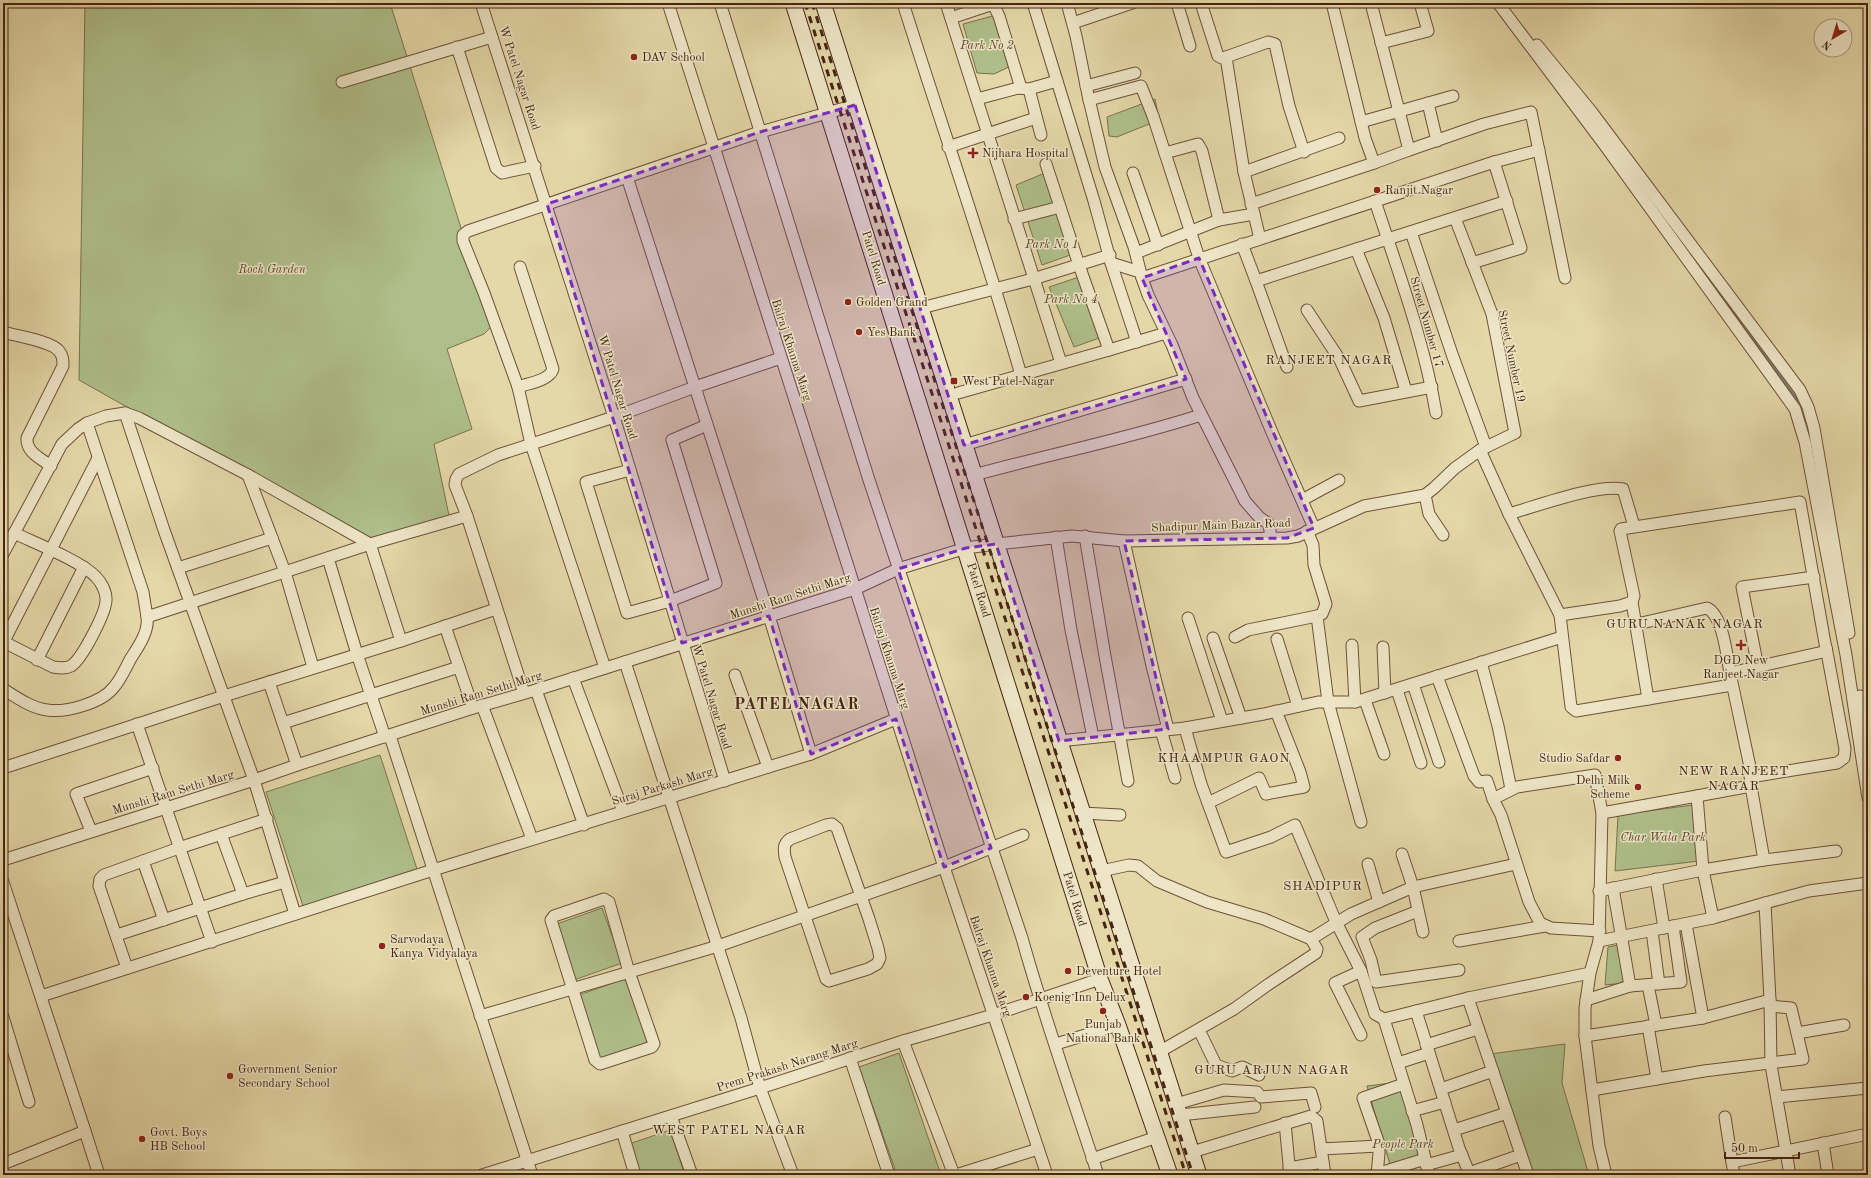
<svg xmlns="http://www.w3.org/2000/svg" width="1871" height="1178" font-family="'Old Standard TT',serif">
	<rect width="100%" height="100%" fill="#e4d7a8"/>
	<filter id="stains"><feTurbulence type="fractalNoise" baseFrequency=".005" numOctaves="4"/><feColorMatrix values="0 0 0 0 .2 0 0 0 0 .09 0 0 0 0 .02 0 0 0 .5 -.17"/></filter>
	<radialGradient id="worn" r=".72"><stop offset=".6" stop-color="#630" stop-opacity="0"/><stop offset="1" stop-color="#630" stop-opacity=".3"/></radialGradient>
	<!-- green -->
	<g fill="#afbf8b" stroke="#7a724e">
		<path d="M85,3H390L492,326L484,334L447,349L472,429L434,444L451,525L370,544L79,380Z"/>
		<path d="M996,15L1011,66L994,74L977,73L963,24Z"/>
		<path d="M1155,99L1159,120L1117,137L1109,136L1107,117Z"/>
		<path d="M1045,173L1073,254L1042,265L1016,185Z"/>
		<path d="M1079,277L1102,337L1074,347L1049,287Z"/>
		<path d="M380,755L417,869L303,906L266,792Z"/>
		<path d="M1693,805L1699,861L1615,871L1618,815Z"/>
		<path d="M602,908L622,963L574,980L554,925Z"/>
		<path d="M1618,945L1626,983L1605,985L1608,947Z"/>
		<path d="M627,978L650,1042L599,1060L576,996Z"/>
		<path d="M1565,1044L1562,1083L1589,1175H1528L1490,1054Z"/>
		<path d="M899,1053L941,1175H897L859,1067Z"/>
		<path d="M1399,1082L1426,1157L1391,1168L1367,1086Z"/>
		<path d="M670,1130L685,1175H639L629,1144Z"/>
	</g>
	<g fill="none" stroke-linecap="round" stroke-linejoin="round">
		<!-- stream -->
		<path stroke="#777d72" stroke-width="3" d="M1706,276L1795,397L1804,421"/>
		<!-- street casing -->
		<g stroke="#6e5238" stroke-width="13">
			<g id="street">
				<path d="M481,3L614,417L725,781"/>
				<path d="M668,3L944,867L1047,1175"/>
				<path d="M720,3L869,480L1022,938C1044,1017 1072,1096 1098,1175"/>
				<path d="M903,3C942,127 985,250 1021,375"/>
				<path d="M946,3L1061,363"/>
				<path d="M1033,3L1094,201L1111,263L1137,342"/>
				<path d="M1067,3L1076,36L1088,95L1105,167L1134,247L1142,278L1494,162L1539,150"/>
				<path d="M1177,3L1190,46"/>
				<path d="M1201,3L1218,56L1222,58L1226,57L1244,172L1260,239"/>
				<path d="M1371,3L1409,150L1374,163"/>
				<path d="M1498,3L1606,147L1795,409L1805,442L1846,655L1868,798"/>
				<path d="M951,18L993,4L999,16L1021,88"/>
				<path d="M1073,23L1132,3"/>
				<path d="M1381,43L1428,31L1420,3"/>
				<path d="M1537,45L1591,111L1800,390L1808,407L1814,428L1849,633"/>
				<path d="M457,47L496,168L502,173L535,166"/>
				<path d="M1226,57L1268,42L1275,44L1289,106L1304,152"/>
				<path d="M342,82L492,37"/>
				<path d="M1086,86L1135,73"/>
				<path d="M1029,89L1041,135"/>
				<path d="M977,99L1018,88L1029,89L1057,81"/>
				<path d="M1089,100L1141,86L1153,116L1199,258L1274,437L1314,528"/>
				<path d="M1428,103L1437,141"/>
				<path d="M1361,122L1453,96"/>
				<path d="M948,147L1036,118"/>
				<path d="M1409,150L1484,124L1531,112L1565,278"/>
				<path d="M1165,153L1198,144L1202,151L1219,220"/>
				<path d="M1244,172L1339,138"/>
				<path d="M1133,173L1158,245"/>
				<path d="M627,177L769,616L811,754"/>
				<path d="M1375,201C1398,271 1424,340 1436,413"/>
				<path d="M1251,204L1374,163L1365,138L1332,3"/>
				<path d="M1014,219L1060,207"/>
				<path d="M1411,232L1452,354L1486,447"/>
				<path d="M1242,244L1256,281L1507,201"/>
				<path d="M1356,249L1384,318L1406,391"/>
				<path d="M1136,253L1219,220L1254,214"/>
				<path d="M1111,263L1140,272"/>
				<path d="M1472,263L1521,248L1494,162"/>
				<path d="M1142,278L1148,295L1172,345L1193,398L1245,501L1259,517L1269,524L1271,538"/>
				<path d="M1256,281L1287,367"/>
				<path d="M929,306L1033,279L1110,255"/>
				<path d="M1307,310L1340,360L1359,401L1432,387"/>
				<path d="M3,332C16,336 51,341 59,351C63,356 63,360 63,366L27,438C26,452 40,458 51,466"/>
				<path d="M1109,350L1166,333"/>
				<path d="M518,387C529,383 549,381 553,369L520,267"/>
				<path d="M958,393L1109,350L1079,265L1046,164"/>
				<path d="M125,413L139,418L248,475L370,544L467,516"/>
				<path d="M87,423L143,592L147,617L370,544L401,641"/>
				<path d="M964,445L1186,379"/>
				<path d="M1480,450L1509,514L1560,615L1620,606L1632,602L1634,596L1620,531L1621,529L1800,502L1826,649L1823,652L1730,673L1750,767L1751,786L1697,796L1703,870L1764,860L1751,786"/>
				<path d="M630,470L586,482L627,613L670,601L716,583L672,440L707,425"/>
				<path d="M248,475L285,572L313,667"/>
				<path d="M974,475C1050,454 1127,439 1201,415"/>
				<path d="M1425,495L1429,514L1443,535"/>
				<path d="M1302,500L1339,480"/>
				<path d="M1509,514C1537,506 1596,484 1623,489L1634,526"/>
				<path d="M1085,536L1105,656L1128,781"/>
				<path d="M1056,537L1071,630L1093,737"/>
				<path d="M1124,541L1153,670L1168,729"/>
				<path d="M3,554L62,444L78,429L87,423L106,416L125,413L164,530L254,780L295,914"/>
				<path d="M328,558L357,654L385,737"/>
				<path d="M178,568L272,538"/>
				<path d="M1632,602L1648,699"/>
				<path d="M1560,615L1571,707L1576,711L1732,685"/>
				<path d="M1317,616L1328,702L1361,822"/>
				<path d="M1188,618L1222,721"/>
				<path d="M1637,624L1707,608C1723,615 1727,657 1730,673"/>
				<path d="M445,626L473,708"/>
				<path d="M1235,637L1248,630L1317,616L1322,614L1326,604L1314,565L1313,545L1307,531"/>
				<path d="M1213,638L1241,718"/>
				<path d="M1277,639L1298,706"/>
				<path d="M4,642L53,667C59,668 65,669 71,666C82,659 107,611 106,599C106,591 101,582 96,577C81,561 35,543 14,533"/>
				<path d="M3,643L98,458"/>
				<path d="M1352,645L1355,702"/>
				<path d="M1383,647L1385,693"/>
				<path d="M37,660L84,567"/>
				<path d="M625,662L741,1018L760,1088L793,1175"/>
				<path d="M1481,662L1498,726L1511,789"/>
				<path d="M1758,667L1742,587L1814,577"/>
				<path d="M605,668L531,444L518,387L484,293L463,241V235L468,231L760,132L855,105"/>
				<path d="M735,675L768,767"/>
				<path d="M1437,676L1474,776L1479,782L1487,781L1493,799"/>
				<path d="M573,678L623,811"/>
				<path d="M269,682L297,765"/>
				<path d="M1413,684L1439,762"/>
				<path d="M3,689C16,697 31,708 47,710C66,713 102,703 114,687C121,679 126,667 131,658C139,646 149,631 147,617"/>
				<path d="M536,690L584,825"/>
				<path d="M1397,690L1421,763"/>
				<path d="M524,693L467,516L455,485L456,479L459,474L498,455L614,417L695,387L781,358"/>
				<path d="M1860,696L1868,744"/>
				<path d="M1365,700L1384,754"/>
				<path d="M482,705L532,839"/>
				<path d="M283,723L459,667"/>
				<path d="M137,724L212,942"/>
				<path d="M1185,728L1201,784L1226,852L1271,837L1295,825L1336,922L1361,971L1375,1014L1384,1019L1468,998"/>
				<path d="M1161,730L1175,778"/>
				<path d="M390,736L532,1175"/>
				<path d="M1059,741L1185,728L1264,714L1318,702H1355L1562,637"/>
				<path d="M3,768L224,696L401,641L496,609"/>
				<path d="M1750,777L1837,763L1844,758L1845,749L1826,647"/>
				<path d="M1208,803L1259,778L1266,794L1304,787L1300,772L1276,711"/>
				<path d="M1082,813L1120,815"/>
				<path d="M1602,813L1697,796"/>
				<path d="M832,824L837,828L869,919L878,948L880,958L877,964L868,969L829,981L826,979L785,857C784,849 783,844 790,839L826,825Z"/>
				<path d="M91,831L76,794L153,768"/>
				<path d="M221,834L243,894"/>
				<path d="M1402,854L1413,887L1423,932"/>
				<path d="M3,860L254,780L297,765L473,708L536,690L855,589L898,569L966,548L996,544L1072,536L1124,541L1287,538L1298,536L1364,506L1425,495L1434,488L1455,468L1480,450L1515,433L1492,314L1455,218"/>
				<path d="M1764,860L1836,851"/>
				<path d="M143,861L164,920"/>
				<path d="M1368,864L1379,902"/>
				<path d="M1101,871L1129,865L1138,866L1157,881L1207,902L1264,919L1311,939"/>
				<path d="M1656,879L1664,928"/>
				<path d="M3,882L85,1131L3,1164"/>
				<path d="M1613,888L1630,986"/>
				<path d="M1599,891L1703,870L1713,918L1765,903L1770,1000L1771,1065L1790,1175"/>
				<path d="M604,899L609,902L629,972L654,1044L652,1047L600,1064L595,1060L551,920L554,916Z"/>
				<path d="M1765,903L1809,891L1868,883"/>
				<path d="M1418,911L1375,928L1362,937L1371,960L1376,982L1459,970"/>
				<path d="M1686,924L1703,1018"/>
				<path d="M1600,931L1551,928L1540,923L1529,902L1501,815L1493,799L1517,787L1595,775L1602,813L1599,941L1590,973L1585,1008V1036L1599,1146L1606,1175"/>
				<path d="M1652,931L1659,984"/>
				<path d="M117,935L243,894L285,882"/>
				<path d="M1459,941L1545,926"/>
				<path d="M1599,941L1713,918"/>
				<path d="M127,968L99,886L100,879L104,875L179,848L267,819"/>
				<path d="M1361,971L1335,983L1361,1035"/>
				<path d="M1648,985L1656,1025"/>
				<path d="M41,996L433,870L811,754L896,719"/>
				<path d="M1586,1000L1630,986L1681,982L1673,926"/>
				<path d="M1416,1011L1459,1148L1470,1175"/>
				<path d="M480,1016L718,946L944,867L1023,835"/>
				<path d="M3,1017L29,1102"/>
				<path d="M1384,1019L1417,1125L1429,1175"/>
				<path d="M1648,1026L1657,1079"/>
				<path d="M1199,1030L1216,1065L1232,1071L1242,1067L1259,1075"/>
				<path d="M1797,1033L1844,1025"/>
				<path d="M1585,1036L1703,1018L1770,1000"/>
				<path d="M903,1041L954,1175"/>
				<path d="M1056,1044L1118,1025"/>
				<path d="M1426,1045L1478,1029"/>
				<path d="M1159,1052L1234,1009L1269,984L1316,953L1317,949L1311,939L1351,914L1413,887L1516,864"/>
				<path d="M850,1058L889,1175"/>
				<path d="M1398,1063L1429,1053"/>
				<path d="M1441,1089L1493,1071"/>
				<path d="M1592,1090L1704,1071L1803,1059L1791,1008L1770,1006"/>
				<path d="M1777,1097L1868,1088"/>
				<path d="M1176,1104L1224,1090L1257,1092L1261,1097L1311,1093L1315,1107"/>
				<path d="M1412,1111L1445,1102"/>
				<path d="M1180,1115L1255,1107"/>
				<path d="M671,1116L692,1175"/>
				<path d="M1725,1117L1734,1175"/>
				<path d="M1285,1123L1290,1175"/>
				<path d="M1454,1130L1507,1113"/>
				<path d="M85,1131L99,1175"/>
				<path d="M622,1131L635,1175"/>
				<path d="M1823,1143L1828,1175"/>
				<path d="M1321,1149L1379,1146"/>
				<path d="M1192,1152L1311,1116L1317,1121L1325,1175"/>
				<path d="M1092,1159L1157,1137"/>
				<path d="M1732,1162L1868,1134"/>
				<path d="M1426,1165L1462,1155"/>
				<path d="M1289,1168L1323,1162"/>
				<path d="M1469,1173L1521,1155"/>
				<path d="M482,1175L760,1088L903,1041L993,1015L1100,979"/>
				<path d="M956,1175L1038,1149"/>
				<path d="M1373,1175L1425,1159"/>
				<path d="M1377,1175L1379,1153V1144L1363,1098L1404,1084"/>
				<path d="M1528,1175L1468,998L1590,973"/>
			</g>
		</g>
		<!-- secondary casing -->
		<g stroke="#462512" stroke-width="17">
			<g id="secondary">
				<path d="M793,3L1100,979L1118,1025L1170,1175"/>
				<path d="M823,3L1199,1175"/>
			</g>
		</g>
		<!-- street -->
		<use href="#street" stroke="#ede5c6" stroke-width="11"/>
		<!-- secondary -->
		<use href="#secondary" stroke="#ede5c6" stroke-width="15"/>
		<!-- rail -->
		<g stroke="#462512" stroke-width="3" stroke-dasharray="7 7" stroke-linecap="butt">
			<path d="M805,3L1186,1175"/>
			<path d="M812,3L1193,1175"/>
		</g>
	</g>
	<!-- marked area -->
	<path fill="#7b2cbf" fill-opacity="0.2" stroke="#7b2cbf" stroke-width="3" stroke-dasharray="8 5" stroke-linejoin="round" d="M855,105L964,445L1186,379L1142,278L1199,258L1314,528L1287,538L1124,541L1168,729L1059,741L996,544L966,548L898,569L991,848L944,867L896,719L811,754L769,616L682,643L547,204L760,132Z"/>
	<!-- markers -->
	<g fill="#8f2418" stroke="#ede5c6" stroke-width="1.5">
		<circle cx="634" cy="57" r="4"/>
		<path d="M971 147h4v4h4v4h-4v4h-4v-4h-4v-4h4z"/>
		<circle cx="1377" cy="190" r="4"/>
		<circle cx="848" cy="302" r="4"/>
		<circle cx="859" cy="332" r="4"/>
		<rect x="950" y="377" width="8" height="8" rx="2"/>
		<path d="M1739 639h4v4h4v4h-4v4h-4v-4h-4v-4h4z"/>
		<circle cx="1618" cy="758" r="4"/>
		<circle cx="1638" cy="787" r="4"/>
		<circle cx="382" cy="946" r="4"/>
		<circle cx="1068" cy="971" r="4"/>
		<circle cx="1026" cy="997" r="4"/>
		<circle cx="1103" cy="1011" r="4"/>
		<circle cx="230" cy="1076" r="4"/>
		<circle cx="142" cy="1139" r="4"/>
	</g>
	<g text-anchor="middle" stroke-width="3" stroke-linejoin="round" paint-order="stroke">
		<!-- park labels -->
		<g font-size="12" font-style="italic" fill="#5b442a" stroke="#ede5c6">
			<text x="987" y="49">Park No 2</text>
			<text x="1052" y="248">Park No 1</text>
			<text x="272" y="273">Rock Garden</text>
			<text x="1071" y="303">Park No 4</text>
			<text x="1663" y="841">Char Wala Park</text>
			<text x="1403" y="1148">People Park</text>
		</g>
		<!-- poi labels -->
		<g font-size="12" fill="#462512" stroke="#ede5c6" text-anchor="start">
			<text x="642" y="61">DAV School</text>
			<text x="982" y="157">Nijhara Hospital</text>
			<text x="1385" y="194">Ranjit Nagar</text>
			<text x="856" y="306">Golden Grand</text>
			<text x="867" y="336">Yes Bank</text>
			<text x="962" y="385">West Patel Nagar</text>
			<text x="1741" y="664" text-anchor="middle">DGD New<tspan x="1741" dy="14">Ranjeet Nagar</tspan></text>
			<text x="1610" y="762" text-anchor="end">Studio Safdar</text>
			<text x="1630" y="784" text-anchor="end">Delhi Milk<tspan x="1630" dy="14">Scheme</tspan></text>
			<text x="390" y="943">Sarvodaya<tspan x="390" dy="14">Kanya Vidyalaya</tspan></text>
			<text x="1076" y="975">Deventure Hotel</text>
			<text x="1034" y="1001">Koenig Inn Delux</text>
			<text x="1103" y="1028" text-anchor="middle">Punjab<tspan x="1103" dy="14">National Bank</tspan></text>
			<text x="238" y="1073">Government Senior<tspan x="238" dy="14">Secondary School</tspan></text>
			<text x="150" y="1136">Govt. Boys<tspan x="150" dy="14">HB School</tspan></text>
		</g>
		<!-- street labels -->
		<g font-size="12" fill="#462512" stroke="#ede5c6">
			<text transform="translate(520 78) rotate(72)" y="4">W Patel Nagar Road</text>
			<text transform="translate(874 258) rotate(73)" y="4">Patel Road</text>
			<text transform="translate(1427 322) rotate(74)" y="4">Street Number 17</text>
			<text transform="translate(792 350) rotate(72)" y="4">Balraj Khanna Marg</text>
			<text transform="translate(1512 356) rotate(78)" y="4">Street Number 19</text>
			<text transform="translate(618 387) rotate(73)" y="4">W Patel Nagar Road</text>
			<text transform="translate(1221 525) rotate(-2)" y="4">Shadipur Main Bazar Road</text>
			<text transform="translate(979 590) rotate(73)" y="4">Patel Road</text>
			<text transform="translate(790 596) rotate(-18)" y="4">Munshi Ram Sethi Marg</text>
			<text transform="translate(890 658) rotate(72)" y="4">Balraj Khanna Marg</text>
			<text transform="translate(481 693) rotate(-17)" y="4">Munshi Ram Sethi Marg</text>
			<text transform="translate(712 697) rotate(73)" y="4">W Patel Nagar Road</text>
			<text transform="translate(662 786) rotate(-17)" y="4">Suraj Parkash Marg</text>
			<text transform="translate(173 792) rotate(-17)" y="4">Munshi Ram Sethi Marg</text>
			<text transform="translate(1075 899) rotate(73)" y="4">Patel Road</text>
			<text transform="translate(991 966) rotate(71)" y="4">Balraj Khanna Marg</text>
			<text transform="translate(787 1065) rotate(-18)" y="4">Prem Prakash Narang Marg</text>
		</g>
		<!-- neighbourhood labels -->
		<g font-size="13" letter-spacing="1" fill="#462512" stroke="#ede5c6">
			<text x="1329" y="364">RANJEET NAGAR</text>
			<text x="1685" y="628">GURU NANAK NAGAR</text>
			<text x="1224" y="762">KHAAMPUR GAON</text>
			<text x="1734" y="775">NEW RANJEET<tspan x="1734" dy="15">NAGAR</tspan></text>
			<text x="1323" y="890">SHADIPUR</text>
			<text x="1272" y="1074">GURU ARJUN NAGAR</text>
			<text x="729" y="1134">WEST PATEL NAGAR</text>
		</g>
		<!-- district labels -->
		<g font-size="16" font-weight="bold" letter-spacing="1" fill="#462512" stroke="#ede5c6">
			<text x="797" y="709">PATEL NAGAR</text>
		</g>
	</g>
	<!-- margin -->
	<rect width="1871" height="1178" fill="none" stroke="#e4d7a8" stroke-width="16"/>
	<rect x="4" y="4" width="1863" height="1170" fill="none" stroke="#462512" stroke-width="2"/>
	<rect x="8" y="8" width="1855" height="1162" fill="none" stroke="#462512"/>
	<!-- north arrow -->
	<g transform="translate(1833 38) rotate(218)"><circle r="19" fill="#ede5c6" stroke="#aa987e"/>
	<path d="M0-3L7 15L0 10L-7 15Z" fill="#8f2418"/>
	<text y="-6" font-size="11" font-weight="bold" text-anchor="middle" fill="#462512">N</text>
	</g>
	<!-- scale -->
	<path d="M1725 1152v6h74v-6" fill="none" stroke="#462512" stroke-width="2"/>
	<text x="1731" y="1152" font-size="12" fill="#462512" stroke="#ede5c6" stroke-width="3" paint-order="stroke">50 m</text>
	<rect width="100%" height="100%" filter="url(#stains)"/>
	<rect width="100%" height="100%" fill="url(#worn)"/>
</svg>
